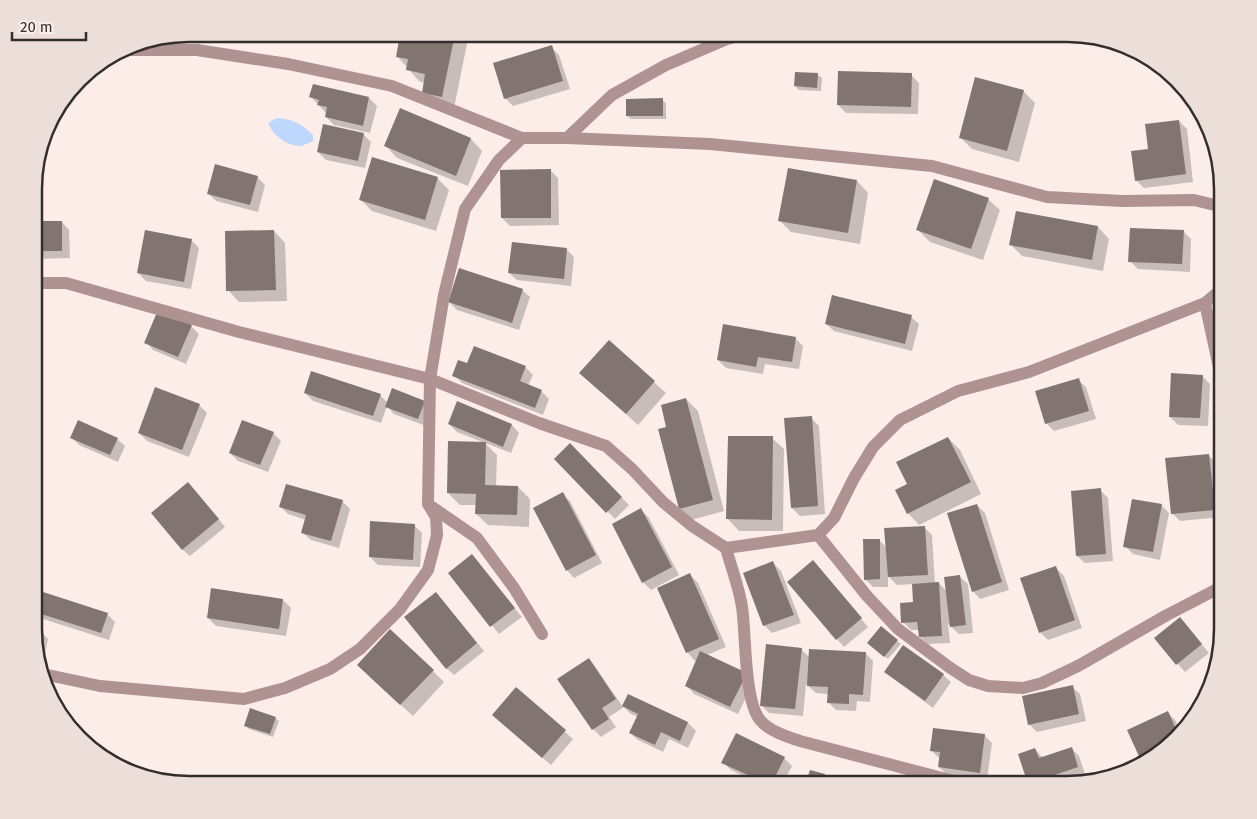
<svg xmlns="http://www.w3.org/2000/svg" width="1257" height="819" font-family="'Fira Sans',sans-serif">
	<rect width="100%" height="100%" fill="#fcede8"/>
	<!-- water -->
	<path fill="#bdd7fd" d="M277,118C293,119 302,124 313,135V141C309,143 304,145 301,146C286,146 273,135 268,123Z"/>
	<!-- shadow -->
	<g fill="#0003">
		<path d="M401,34H469L454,108L423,92L425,83L419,81L397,56Z"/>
		<path d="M551,47L559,55L570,89L513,106L505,98Z"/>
		<path d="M796,73L818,75L822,78L821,91L799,90L795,86Z"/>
		<path d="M911,75L919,83L918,114L846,113L838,105Z"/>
		<path d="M1023,91L1035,103L1019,162L972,149L960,137Z"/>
		<path d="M311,97L369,98L377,106L370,133L334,125L326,117V113Z"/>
		<path d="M662,100L666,103V119H631L627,116Z"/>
		<path d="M401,110L471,139L482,151L468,186L397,158L386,146Z"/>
		<path d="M1179,121L1187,129L1193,182L1144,188L1136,180Z"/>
		<path d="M363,134L371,142L365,168L326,160L318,152Z"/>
		<path d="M550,170L558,178L559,225L510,226L502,218Z"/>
		<path d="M257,177L265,185L258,212L216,201L208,193Z"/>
		<path d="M437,178L449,190L436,231L372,211L360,199Z"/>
		<path d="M857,181L868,193L860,244L791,232L779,220Z"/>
		<path d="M988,199L1000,210L983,260L930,242L918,230Z"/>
		<path d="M62,222L69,230L70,258L35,259V223Z"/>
		<path d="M1098,227L1109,239L1103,271L1022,256L1011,245Z"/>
		<path d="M274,231L285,243L287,301L239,302L228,290Z"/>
		<path d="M1183,231L1191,239L1190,272L1138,269L1130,261Z"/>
		<path d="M191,240L199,248L191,289L146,281L138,273Z"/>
		<path d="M566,249L574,257L571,286L517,280L509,273Z"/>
		<path d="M522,290L530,297L519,330L457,310L449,302Z"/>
		<path d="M911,317L919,324L912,351L834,331L826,324Z"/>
		<path d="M191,326L199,334L186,364L153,350L146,342Z"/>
		<path d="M795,338L803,346L799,369L765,364L763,374L726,368L718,360Z"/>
		<path d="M609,342L666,393L638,425L593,384Z"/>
		<path d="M467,365L525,367L533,375L528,386L541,391L549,399L543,415L462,383L454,375Z"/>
		<path d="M1202,376L1210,384L1208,426L1178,425L1170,417Z"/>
		<path d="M1078,380L1086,387L1096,419L1054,431L1046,423Z"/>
		<path d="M305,393L380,395L388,403L425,402L426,426L394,414L387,406L381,423L313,401Z"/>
		<path d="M686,399L698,411L724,511L691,520L680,508L668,428Z"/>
		<path d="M199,405L207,413L189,457L147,441L139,433Z"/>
		<path d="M811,418L819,426L825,514L800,516L792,508Z"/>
		<path d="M449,424L512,425L519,433L511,453L485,443L497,455L496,487H518L530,499L529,527L488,525L476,514L477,505H460L448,493L485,443L457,432Z"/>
		<path d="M273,433L281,441L268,472L238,461L230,453Z"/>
		<path d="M71,437L117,439L125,446L118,462L79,445Z"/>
		<path d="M772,438L784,449L783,531H739L728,519Z"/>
		<path d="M948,438L960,450L981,494L919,525L908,513V485Z"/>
		<path d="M570,445L629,505L615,519L556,459Z"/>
		<path d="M1209,456L1217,463L1222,517L1180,521L1172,513Z"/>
		<path d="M1100,490L1108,498L1113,561L1085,563L1077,556Z"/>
		<path d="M195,491L225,527L190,556L182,549Z"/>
		<path d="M562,494L570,501L602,563L574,578L567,570Z"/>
		<path d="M342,501L350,509L339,548L311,540L303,533L306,520L288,514L280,506Z"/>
		<path d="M977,505L985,513L1009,590L980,599L973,591Z"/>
		<path d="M1161,505L1169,513L1160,560L1133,554L1125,546Z"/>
		<path d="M641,510L649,518L679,575L651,590L643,582Z"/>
		<path d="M414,525L422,533L420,567L378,565L370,557Z"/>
		<path d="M924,527L932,535L935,584L939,583L947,592L960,577L968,584L973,633L959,634L948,624L950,643L928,644L920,637L919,630H911L903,622L915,603L914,584L897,585L888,576V587H873L865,579L879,540L887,548Z"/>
		<path d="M472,556L522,617L499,634L450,573Z"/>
		<path d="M773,563L781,571L801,623L772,633L764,625Z"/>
		<path d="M1056,568L1064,576L1082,628L1048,640L1040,632Z"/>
		<path d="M820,570L868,627L844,647L837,639Z"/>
		<path d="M690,575L698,583L726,647L707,655L754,681L738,714L694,694L687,686L698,659L695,661L688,653L659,588Z"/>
		<path d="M41,593L107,614L115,622L109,640L43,619L35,611Z"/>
		<path d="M283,600L291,608L286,636L216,626L208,618Z"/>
		<path d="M443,601L484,651L454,675L446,668Z"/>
		<path d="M1180,618L1209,653L1185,672L1155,638Z"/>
		<path d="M40,631L48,639L43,663L39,662L35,650Z"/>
		<path d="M897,641L901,644L888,659L872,646Z"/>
		<path d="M801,649L810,658L865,653L873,661L870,702L857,701L856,711L836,710L828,702V694L816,693L806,684L803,716L769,713L761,705Z"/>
		<path d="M589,660L596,668L623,707L629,696L688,723L696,731L688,748L669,739L663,752L638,740L630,733L638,717L631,714L624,707L609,717L616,727L601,737L593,729Z"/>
		<path d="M433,671L444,682L413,716L370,677Z"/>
		<path d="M886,672L943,675L951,682L933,708L894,679Z"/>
		<path d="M1072,687L1080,694L1086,721L1037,732L1029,724Z"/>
		<path d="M516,689L573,739L551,765L502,723Z"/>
		<path d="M1167,712L1175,720L1181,732L1144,765L1128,731Z"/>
		<path d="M275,718L279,721L273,737L249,729L245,725Z"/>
		<path d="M984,735L992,743L987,780L947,775L939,767V758L931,750Z"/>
		<path d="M1071,748L1079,756L1085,774L1055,785H1031L1029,783L1035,749L1043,758Z"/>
		<path d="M784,758L792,766L782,785H762L731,770L723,762Z"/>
		<path d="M811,771L824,775L832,783L831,785H807Z"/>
	</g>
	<!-- building -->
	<g fill="#827571">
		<path d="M400,34H455L442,97L422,93L425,74L406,70L408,59L396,57Z"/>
		<path d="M552,45L563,81L504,99L493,63Z"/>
		<path d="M838,71L912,73L911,107L837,105Z"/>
		<path d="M795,72L818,73L817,88L794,86Z"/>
		<path d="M975,77L1024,90L1007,151L959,138Z"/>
		<path d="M313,84L369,97L363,126L325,117L327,107L317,105L319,100L309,97Z"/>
		<path d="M663,98V116H626V99Z"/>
		<path d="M400,108L471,138L456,176L384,146Z"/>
		<path d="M1179,120L1186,174L1135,181L1131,151L1148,149L1145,124Z"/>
		<path d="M323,124L364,133L358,161L317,152Z"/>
		<path d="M372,157L438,177L425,220L359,200Z"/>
		<path d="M215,164L258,176L250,205L207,194Z"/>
		<path d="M788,168L857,180L848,233L778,221Z"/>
		<path d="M551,169V218H501L500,170Z"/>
		<path d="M934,179L989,198L971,249L916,230Z"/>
		<path d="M1016,211L1098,226L1092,260L1009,245Z"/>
		<rect x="35" y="221" width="27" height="30"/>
		<path d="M1130,228L1184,230L1182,264L1128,262Z"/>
		<path d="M145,230L192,239L184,282L137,273Z"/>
		<path d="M274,230L276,290L226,291L225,231Z"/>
		<path d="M512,242L567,248L564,279L508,273Z"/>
		<path d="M459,268L523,289L512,323L448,302Z"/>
		<path d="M832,295L912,315L905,344L825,324Z"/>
		<path d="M158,310L192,325L178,357L144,343Z"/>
		<path d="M723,324L796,337L792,362L758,357L756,367L717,360Z"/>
		<path d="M609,340L655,381L626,414L579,373Z"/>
		<path d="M474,346L526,366L520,381L542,390L535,408L452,376L458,360L467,363Z"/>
		<path d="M311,371L381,394L373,416L304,393Z"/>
		<path d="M1171,373L1203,375L1200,418L1169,417Z"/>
		<path d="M1079,378L1089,411L1045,424L1035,391Z"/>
		<path d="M155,387L200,404L182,450L138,433Z"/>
		<path d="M392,388L425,401L418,419L385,407Z"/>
		<path d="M686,398L713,500L679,509L658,429L666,427L661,405Z"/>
		<path d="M457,401L512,424L503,447L448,424Z"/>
		<path d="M812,416L818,506L791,508L784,418Z"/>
		<path d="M78,420L118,438L110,455L70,438Z"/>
		<path d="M242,420L274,432L260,465L229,453Z"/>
		<path d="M728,436H773L772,520L726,519Z"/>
		<path d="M948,437L971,482L907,514L895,490L907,484L896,462Z"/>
		<path d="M448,441L486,442L485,485L518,486L517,515L475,514L476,494L447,493Z"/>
		<path d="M570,443L622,497L606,513L554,459Z"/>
		<path d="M1209,454L1215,510L1171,514L1165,458Z"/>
		<path d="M188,482L219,519L182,550L151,513Z"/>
		<path d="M286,484L343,500L331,541L301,533L306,515L279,507Z"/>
		<path d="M1101,488L1106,554L1076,556L1071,491Z"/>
		<path d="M563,492L596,555L566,571L533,508Z"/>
		<path d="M1132,499L1162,504L1153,552L1123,547Z"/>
		<path d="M977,504L1002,582L972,592L947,513Z"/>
		<path d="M641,508L672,567L642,583L612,524Z"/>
		<path d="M370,521L415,524L413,560L369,557Z"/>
		<path d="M925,526L928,575L888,577L884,528Z"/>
		<path d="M863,539H880V579L864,580Z"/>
		<path d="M472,554L515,608L490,627L448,573Z"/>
		<path d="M813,560L862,618L836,640L787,582Z"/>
		<path d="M773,561L794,615L763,626L743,573Z"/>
		<path d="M1056,566L1075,620L1039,633L1020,578Z"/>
		<path d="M690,573L719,639L686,653L657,588Z"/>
		<path d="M960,575L966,625L950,627L944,577Z"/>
		<path d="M939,582L942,636L919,637L917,622L901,623L900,603L913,602L912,584Z"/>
		<path d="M211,588L283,599L279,629L207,618Z"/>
		<path d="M40,591L108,613L101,633L35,612Z"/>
		<path d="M436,592L477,643L446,669L404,617Z"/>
		<path d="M1180,617L1202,644L1176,665L1154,638Z"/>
		<path d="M881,626L898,640L884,657L867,643Z"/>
		<path d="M35,629L40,630L36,652L35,650Z"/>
		<path d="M390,629L434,670L400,705L357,665Z"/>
		<path d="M766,644L802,648L795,709L760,706Z"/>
		<path d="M903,645L944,674L925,701L884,672Z"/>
		<path d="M809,649L866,652L863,695L849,694V704L827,703L828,687L807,686Z"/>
		<path d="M700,651L747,673L730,707L685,686Z"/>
		<path d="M589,658L616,699L602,708L609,719L592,730L557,679Z"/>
		<path d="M1073,685L1079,714L1028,725L1022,696Z"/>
		<path d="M516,687L566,730L542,758L492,715Z"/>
		<path d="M628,694L688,722L680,741L661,732L655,745L629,733L638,714L622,706Z"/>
		<path d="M250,708L276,717L270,734L244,726Z"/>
		<path d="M1168,711L1178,734L1143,765L1127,730Z"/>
		<path d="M933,728L985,734L980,773L938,767L940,752L930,751Z"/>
		<path d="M736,733L785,757L771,785L721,763Z"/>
		<path d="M1072,747L1078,767L1028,784L1018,754L1035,748L1039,758Z"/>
		<path d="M810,770L825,774L822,785H805Z"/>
	</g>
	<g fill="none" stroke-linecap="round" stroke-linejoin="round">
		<!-- minor -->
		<g stroke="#af9392" stroke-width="12">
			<path d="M122,50H197L288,64L392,86L522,138H567L710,144L932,166L1047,197L1122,201L1194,200L1223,207"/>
			<path d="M567,138L612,95L666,65L727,39L747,34"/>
			<path d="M35,283H66L239,332L430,379L539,423L606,446L632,469L663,502L692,526L726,548L818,535L834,518L854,478L873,447L900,420L958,391L1029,372L1205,303L1223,288"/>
			<path d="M1205,303L1223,386"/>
			<path d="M432,507L477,538L514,588L542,634"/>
			<path d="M818,535L867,596L898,629L949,667L969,680L988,686L1023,688L1042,683L1078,666L1167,615L1223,586"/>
			<path d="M726,548C731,567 739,587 742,607C746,633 744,701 760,720C769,731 788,737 800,741L969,785"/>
			<path d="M43,674L100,686L244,699L285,688L330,669L360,649L400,609L428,570L434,547L437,535L436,517L428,504L430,379L444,295L465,209L499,160L522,138"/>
		</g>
	</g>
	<!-- crop -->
	<path d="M0 0H1257V819H0ZM189 42H1067A147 147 0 0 1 1214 189V629A147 147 0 0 1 1067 776H189A147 147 0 0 1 42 629V189A147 147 0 0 1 189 42Z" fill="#ecded9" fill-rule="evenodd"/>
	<path fill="none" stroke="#332e2c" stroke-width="2.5" d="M189 42H1067A147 147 0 0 1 1214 189V629A147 147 0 0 1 1067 776H189A147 147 0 0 1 42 629V189A147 147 0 0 1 189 42Z"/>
	<!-- scale -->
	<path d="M12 32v8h74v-8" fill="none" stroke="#332e2c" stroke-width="2.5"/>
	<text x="20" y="32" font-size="15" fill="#332e2c" stroke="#fcede8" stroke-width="4" paint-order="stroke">20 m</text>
</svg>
